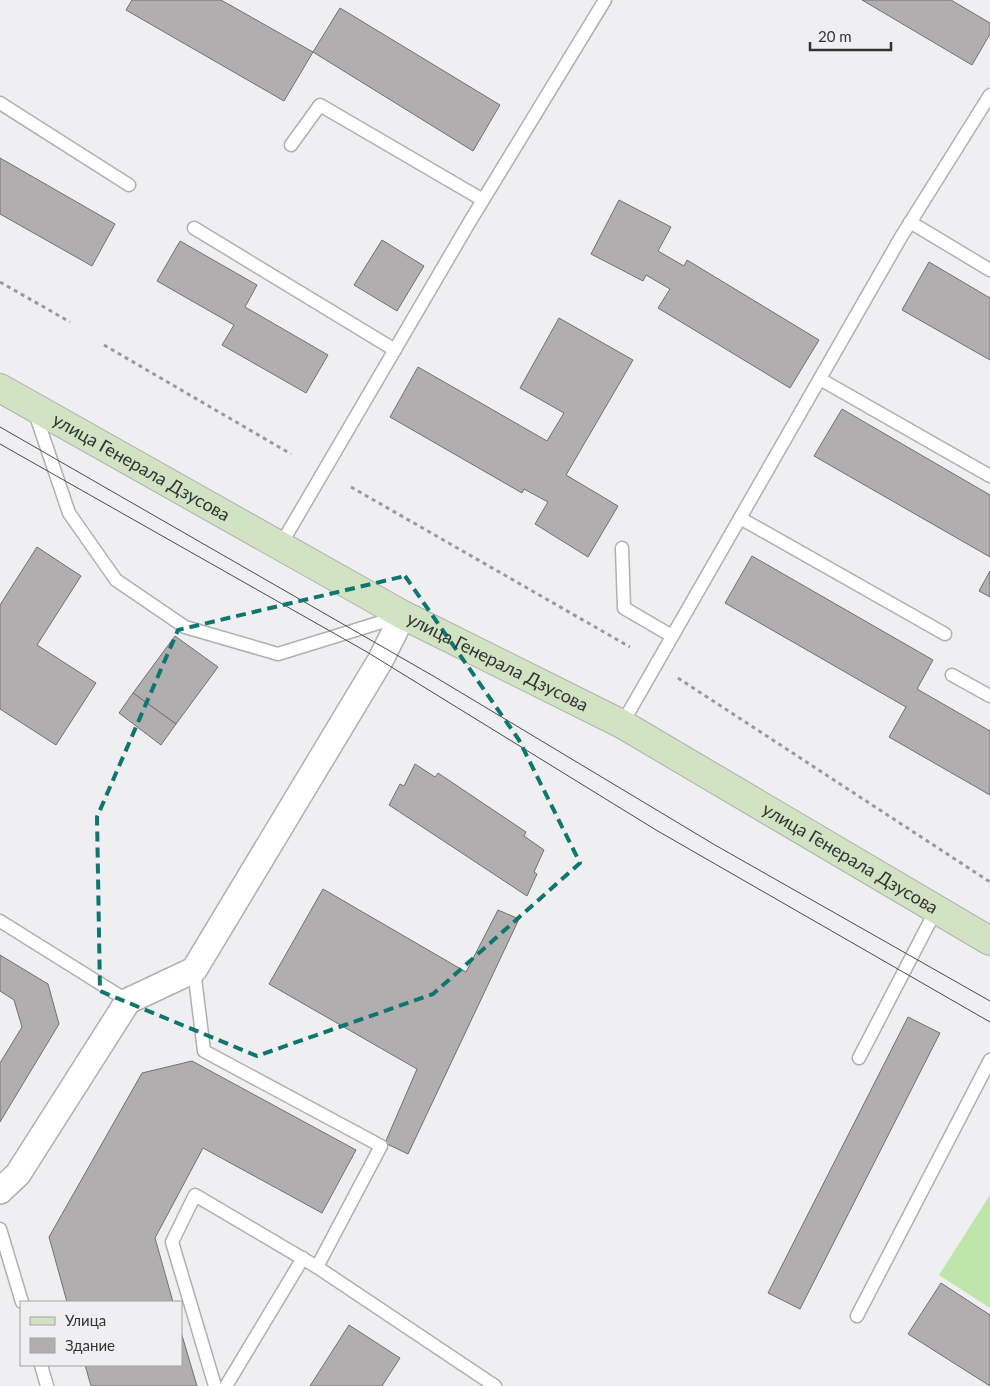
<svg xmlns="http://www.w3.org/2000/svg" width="990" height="1386" font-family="Lato,sans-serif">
	<rect width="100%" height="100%" fill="#efeef0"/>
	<!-- grass -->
	<path fill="#bfe5ab" d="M990,1195V1308L939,1275Z"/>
	<!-- building -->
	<g fill="#b0aeaf" stroke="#727172">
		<path d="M132,0H221L313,52L284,101L126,10Z"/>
		<path d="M862,0H951L990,23V34L972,65Z"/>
		<path d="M340,8L500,105L473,151L313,52Z"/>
		<path d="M0,158L115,224L92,266L0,214Z"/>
		<path d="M619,200L671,227L658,251L684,266L687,260L819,340L790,388L658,308L670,289L646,275L643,281L591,254Z"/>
		<path d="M382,240L424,266L397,311L354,285Z"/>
		<path d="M180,241L257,285L245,307L328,355L306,393L222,345L234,325L157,281Z"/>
		<path d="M929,262L990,298V360L902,310Z"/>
		<path d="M559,318L633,360L566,475L618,506L588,557L535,524L548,502L524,489L522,493L390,417L418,367L547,441L564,413L520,388Z"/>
		<path d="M842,409L990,495V557L814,456Z"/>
		<path d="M37,547L81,576L37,645L96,683L56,745L0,709V605Z"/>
		<path d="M752,556L933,660L917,689L990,731V795L889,737L906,707L725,603Z"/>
		<path d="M990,571V597L979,591Z"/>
		<path d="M175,636L218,667L176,724L133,693Z"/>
		<path d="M133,693L176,724L161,745L119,713Z"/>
		<path d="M415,764L435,777L438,773L526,832L524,836L544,850L534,872L537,874L527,896L389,805L400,784L404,786Z"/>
		<path d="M323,889L466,972L498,910L519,919L408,1154L385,1143L417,1069L269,984Z"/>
		<path d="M0,955L48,984L59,1024L0,1122V1063L22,1027L14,1000L0,991Z"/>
		<path d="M908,1017L940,1033L800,1309L768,1293Z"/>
		<path d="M192,1061L356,1150L322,1213L203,1148L155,1238L173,1302H67L49,1237L142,1073Z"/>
		<path d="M941,1283L990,1315V1386L908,1334Z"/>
		<path d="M349,1325L400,1358L382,1386H310Z"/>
		<path d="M181,1332L197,1386H91L85,1365H181Z"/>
	</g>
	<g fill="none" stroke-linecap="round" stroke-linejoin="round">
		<!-- lane casing -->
		<g stroke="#b0b0b1" stroke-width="15">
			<g id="lane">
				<path d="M0,103L129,185"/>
				<path d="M291,145L320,105L483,200"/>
				<path d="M910,222L990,270"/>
				<path d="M194,228L395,350"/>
				<path d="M820,379L990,476"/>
				<path d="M34,410L69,513L116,580L185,627L278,654L401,616"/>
				<path d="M740,518L945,634"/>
				<path d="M280,546L469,223L605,0"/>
				<path d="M622,548L624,608L672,636"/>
				<path d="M952,675L990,696"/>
				<path d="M622,724L901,237L990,95"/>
				<path d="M0,921L128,1001"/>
				<path d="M194,970L204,1051L381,1146L317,1267L495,1386"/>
				<path d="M859,1058L937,908"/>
				<path d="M0,1229L22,1302"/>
				<path d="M857,1316L990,1060"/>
				<path d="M41,1365L47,1386"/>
				<path d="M215,1386L172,1242L195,1195L317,1267"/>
				<path d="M226,1386L303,1258"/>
			</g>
		</g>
		<!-- street casing -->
		<g stroke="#b0b0b1" stroke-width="28">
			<path id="street" d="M0,1191L18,1174L128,1001L194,970L380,661L403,615"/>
		</g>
		<!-- secondary casing -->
		<g stroke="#b0b0b1" stroke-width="30">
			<g id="secondary">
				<path id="s1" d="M0,388L403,615L622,724L990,941"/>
			</g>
		</g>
		<!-- path -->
		<g stroke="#9b9a9b" stroke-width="3" stroke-dasharray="4 4" stroke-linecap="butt">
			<path d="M0,282L70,322"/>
			<path d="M104,345L291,454"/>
			<path d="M351,487L630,647"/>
			<path d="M678,678L990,882"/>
		</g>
		<!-- lane -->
		<use href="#lane" stroke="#fff" stroke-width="12"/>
		<!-- street -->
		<use href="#street" stroke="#fff" stroke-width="25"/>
		<!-- secondary -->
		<use href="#secondary" stroke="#d1e3c2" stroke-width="28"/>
		<!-- tram -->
		<g stroke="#4c4c4c" stroke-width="1">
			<path d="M0,427L435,677L715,845L990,1001"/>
			<path d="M0,444L367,652L656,830L990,1022"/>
		</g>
	</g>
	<!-- marked area -->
	<path fill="none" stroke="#0f766e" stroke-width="4" stroke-dasharray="10 6" stroke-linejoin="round" d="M405,576L519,740L580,863L433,994L257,1056L100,991L97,817L178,630Z"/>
	<g text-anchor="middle" stroke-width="4" stroke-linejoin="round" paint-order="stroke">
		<!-- street labels -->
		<g font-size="18" fill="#333" stroke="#efeef0">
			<text dy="6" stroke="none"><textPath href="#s1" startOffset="162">улица Генерала Дзусова</textPath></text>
			<text dy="6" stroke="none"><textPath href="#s1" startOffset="568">улица Генерала Дзусова</textPath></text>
			<text dy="6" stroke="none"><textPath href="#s1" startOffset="972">улица Генерала Дзусова</textPath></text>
		</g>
	</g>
	<!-- legend -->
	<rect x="20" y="1301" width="162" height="65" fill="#efeef0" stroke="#a4a3a4"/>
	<rect x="30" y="1317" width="25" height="8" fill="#d1e3c2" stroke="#a4a3a4"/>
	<text x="65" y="1326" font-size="15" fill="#333333">Улица</text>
	<rect x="30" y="1338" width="25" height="15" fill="#b0aeaf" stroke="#a4a3a4"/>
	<text x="65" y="1351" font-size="15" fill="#333333">Здание</text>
	<!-- scale -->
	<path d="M810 42v8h81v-8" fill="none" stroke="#333333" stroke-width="2.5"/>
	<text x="818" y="42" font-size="15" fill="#333333" stroke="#efeef0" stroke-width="4" paint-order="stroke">20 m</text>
</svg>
